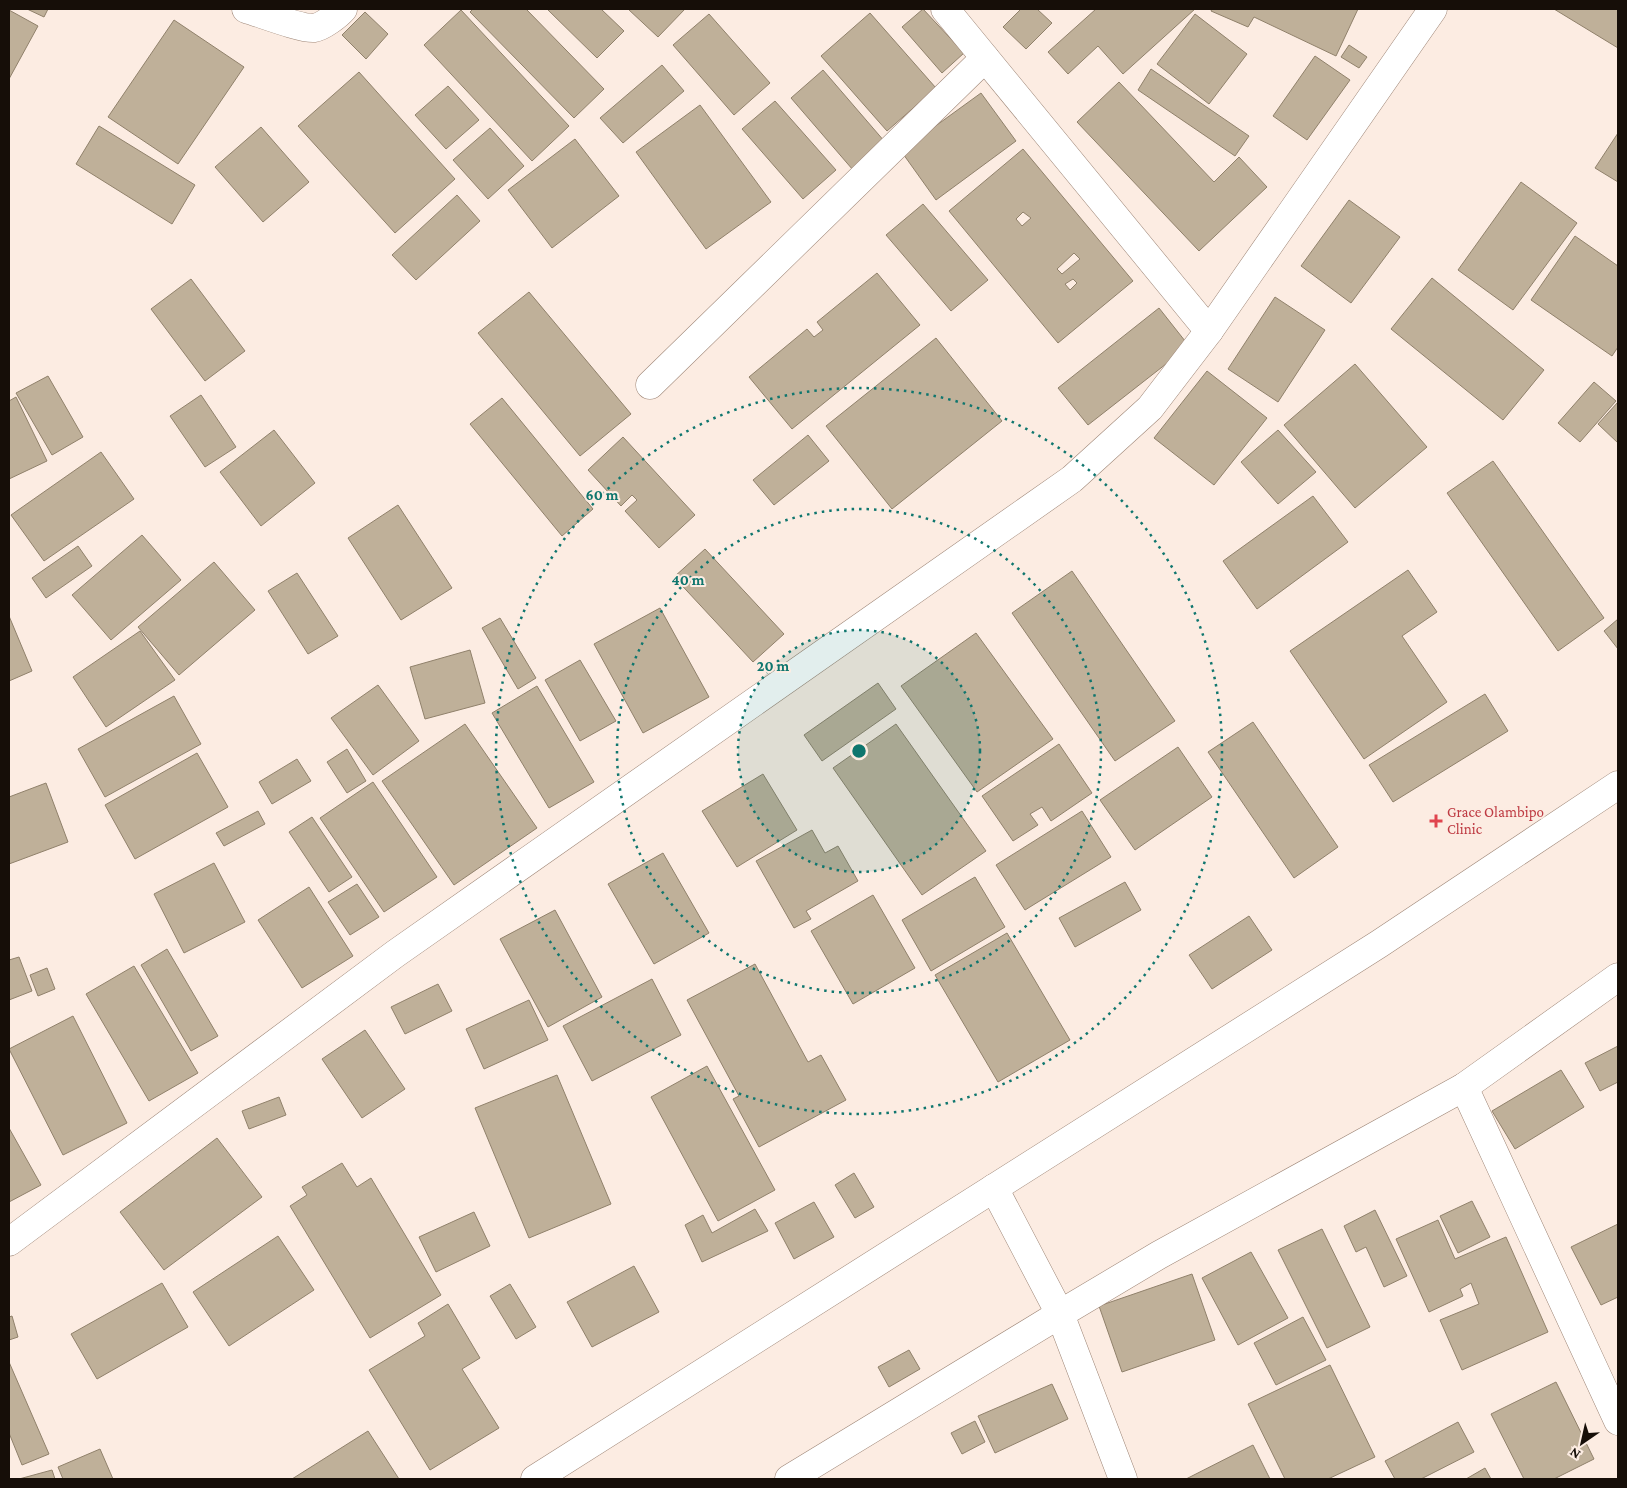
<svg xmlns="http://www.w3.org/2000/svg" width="1627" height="1488" font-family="'Crimson Pro',serif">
	<rect width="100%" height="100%" fill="#fcece2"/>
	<!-- building -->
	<g fill="#bfb099" stroke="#90816b" fill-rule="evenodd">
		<path d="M27,9H48L44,17Z"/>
		<path d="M473,9H526L604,89L574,118L470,12Z"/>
		<path d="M547,9H601L624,31L597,58Z"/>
		<path d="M628,9H685L658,37Z"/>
		<path d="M923,9L964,53L942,73L902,27Z"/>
		<path d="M1021,9H1037L1052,23L1026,49L1003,27Z"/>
		<path d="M1096,9H1195L1123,74L1098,46L1068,74L1048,52Z"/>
		<path d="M1212,9H1358L1336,56L1254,17L1248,27L1211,11Z"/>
		<path d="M1554,9H1618V48Z"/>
		<path d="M9,10L38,26L9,79Z"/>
		<path d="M461,10L569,126L532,161L424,45Z"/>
		<path d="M365,12L388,34L366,59L342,35Z"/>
		<path d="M870,13L936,88L887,131L821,56Z"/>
		<path d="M709,14L770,83L734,115L673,45Z"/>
		<path d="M1195,14L1247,54L1209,104L1157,64Z"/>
		<path d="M174,20L244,67L178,164L108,117Z"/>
		<path d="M1349,45L1367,57L1359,68L1341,57Z"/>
		<path d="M1315,56L1350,80L1307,140L1273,116Z"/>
		<path d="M662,65L684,91L623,143L600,118Z"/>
		<path d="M1151,69L1249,136L1235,156L1138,90Z"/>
		<path d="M823,70L885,142L853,170L791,98Z"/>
		<path d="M359,72L455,179L395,233L298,126Z"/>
		<path d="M1119,82L1214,182L1239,157L1267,187L1199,251L1077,122Z"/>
		<path d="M448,86L479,120L446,149L415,115Z"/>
		<path d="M981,93L1016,141L936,200L901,151Z"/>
		<path d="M775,101L836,170L803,199L742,129Z"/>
		<path d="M700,105L771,202L706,249L636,152Z"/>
		<path d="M99,126L195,185L172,224L76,164Z"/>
		<path d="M261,127L309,182L263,222L215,167Z"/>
		<path d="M490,128L524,166L488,199L453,160Z"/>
		<path d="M1618,133V182L1595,168Z"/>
		<path d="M575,139L619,196L552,248L508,190Z"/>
		<path d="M1023,149L1133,281L1058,343L949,211ZM1023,212L1031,218L1022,226L1016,219ZM1074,253L1080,259L1062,274L1057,269ZM1073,279L1077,283L1070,290L1065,284Z"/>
		<path d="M1521,182L1577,223L1513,310L1458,270Z"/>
		<path d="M457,195L480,221L416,280L392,255Z"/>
		<path d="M1349,200L1400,237L1351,303L1301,266Z"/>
		<path d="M923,204L988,280L951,311L886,235Z"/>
		<path d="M1575,236L1618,266V347L1612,356L1531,300Z"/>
		<path d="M877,273L920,325L792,429L749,377L807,329L814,337L823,330L817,322Z"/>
		<path d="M1432,278L1544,370L1503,420L1391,329Z"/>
		<path d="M191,279L245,351L205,381L151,309Z"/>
		<path d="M529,292L631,414L580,456L478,333Z"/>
		<path d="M1275,297L1325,330L1278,402L1228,369Z"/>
		<path d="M1159,308L1189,346L1088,425L1058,388Z"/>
		<path d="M936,338L1002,421L892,509L826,426Z"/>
		<path d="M1355,364L1427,447L1355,508L1284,425Z"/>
		<path d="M1207,371L1267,418L1214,485L1154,438Z"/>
		<path d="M48,376L83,437L52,455L16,393Z"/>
		<path d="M1594,382L1616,401L1580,442L1558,423Z"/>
		<path d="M201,395L236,447L205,467L170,416Z"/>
		<path d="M16,397L47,461L9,479V401Z"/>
		<path d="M502,398L593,509L562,536L470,424Z"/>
		<path d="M1618,402V443L1598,424Z"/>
		<path d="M274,430L315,483L261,526L220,472Z"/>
		<path d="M1278,430L1316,472L1278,504L1241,462Z"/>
		<path d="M808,435L829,461L774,505L753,480Z"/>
		<path d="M623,437L695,515L659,548L625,511L637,500L632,495L621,506L588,470Z"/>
		<path d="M101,452L134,499L44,561L11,515Z"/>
		<path d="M1493,461L1604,618L1558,651L1447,493Z"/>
		<path d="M1313,496L1348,542L1257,609L1223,561Z"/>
		<path d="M398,505L452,588L401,620L348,538Z"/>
		<path d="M142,535L181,580L111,640L72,595Z"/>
		<path d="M78,546L92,566L46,598L32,578Z"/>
		<path d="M705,549L784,634L753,662L674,577Z"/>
		<path d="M214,562L255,610L179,675L138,627Z"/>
		<path d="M1408,570L1437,612L1402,636L1447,702L1364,759L1290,651Z"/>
		<path d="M1072,571L1175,721L1115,761L1012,613Z"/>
		<path d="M297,573L338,636L308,654L268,591Z"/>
		<path d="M660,608L709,697L643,733L594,644Z"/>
		<path d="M9,616L32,671L9,681Z"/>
		<path d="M500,618L536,678L518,689L482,628Z"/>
		<path d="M1618,619V649L1604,631Z"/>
		<path d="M140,631L175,680L106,727L73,677Z"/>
		<path d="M976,633L1053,739L977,792L901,686Z"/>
		<path d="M470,650L485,703L425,719L410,667Z"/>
		<path d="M580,660L616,721L580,741L545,680Z"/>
		<path d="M878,683L896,709L822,761L804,735Z"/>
		<path d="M378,685L419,741L373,775L331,718Z"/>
		<path d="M537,686L594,782L549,808L492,713Z"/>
		<path d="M1485,694L1508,731L1393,802L1369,765Z"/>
		<path d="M174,696L201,744L105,797L78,749Z"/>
		<path d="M1253,722L1338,847L1294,878L1208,752Z"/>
		<path d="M465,724L537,828L454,885L382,781Z"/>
		<path d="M896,724L986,851L922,895L833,768Z"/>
		<path d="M1059,744L1092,793L1051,821L1042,807L1030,814L1038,825L1013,841L982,796Z"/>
		<path d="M1178,747L1212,797L1135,850L1100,800Z"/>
		<path d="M347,749L366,781L347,793L327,762Z"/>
		<path d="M197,753L228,807L135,859L105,805Z"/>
		<path d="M297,759L311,781L272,804L259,782Z"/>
		<path d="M763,774L797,830L737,867L702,811Z"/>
		<path d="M373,782L437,877L384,912L320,818Z"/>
		<path d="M46,783L68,842L9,864V797Z"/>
		<path d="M258,811L265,824L224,846L216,833Z"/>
		<path d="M1082,811L1111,857L1025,910L996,865Z"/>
		<path d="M312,817L352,877L329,892L289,832Z"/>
		<path d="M812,830L825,853L838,846L858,881L806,911L811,919L794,928L756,861Z"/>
		<path d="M663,853L709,933L654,964L608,884Z"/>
		<path d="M214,863L245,922L184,953L154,894Z"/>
		<path d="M975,877L1005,927L931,971L902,920Z"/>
		<path d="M1125,882L1141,910L1075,947L1059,918Z"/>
		<path d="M357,884L379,917L350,935L328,902Z"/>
		<path d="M309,887L353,956L302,988L258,920Z"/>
		<path d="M873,895L915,968L853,1004L811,931Z"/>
		<path d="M555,910L602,997L548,1027L500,939Z"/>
		<path d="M1249,916L1272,950L1212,989L1189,955Z"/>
		<path d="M1007,933L1070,1040L998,1082L935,975Z"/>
		<path d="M167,949L218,1036L191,1051L141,965Z"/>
		<path d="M19,957L32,991L9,1000V960Z"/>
		<path d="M755,964L808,1062L821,1055L846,1100L759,1147L733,1099L739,1096L687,1000Z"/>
		<path d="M134,966L198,1073L149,1101L86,994Z"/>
		<path d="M47,968L55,989L38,996L30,975Z"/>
		<path d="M652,979L681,1035L592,1081L563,1026Z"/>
		<path d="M438,984L452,1011L405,1034L391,1007Z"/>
		<path d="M529,1000L548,1040L484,1069L466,1029Z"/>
		<path d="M73,1016L127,1123L63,1155L9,1049Z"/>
		<path d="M365,1030L405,1089L362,1118L322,1059Z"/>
		<path d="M1618,1046V1082L1600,1091L1585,1063Z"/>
		<path d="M707,1066L775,1190L718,1221L651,1097Z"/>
		<path d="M1561,1070L1584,1107L1515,1149L1492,1111Z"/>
		<path d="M557,1075L611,1204L529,1238L475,1108Z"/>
		<path d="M279,1097L286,1115L249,1129L242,1111Z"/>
		<path d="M9,1128L41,1185L9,1202Z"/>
		<path d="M217,1138L262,1197L164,1270L120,1212Z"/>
		<path d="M342,1163L357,1187L371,1178L441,1295L370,1338L290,1206L307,1195L302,1187Z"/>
		<path d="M854,1173L874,1207L855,1218L835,1185Z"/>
		<path d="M1472,1201L1490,1237L1458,1253L1440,1216Z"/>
		<path d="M814,1202L834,1237L794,1259L775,1223Z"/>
		<path d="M755,1209L768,1231L702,1262L685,1225L703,1215L712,1233Z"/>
		<path d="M1375,1210L1407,1276L1384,1287L1366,1247L1356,1252L1344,1226Z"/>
		<path d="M474,1212L490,1246L436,1272L419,1237Z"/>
		<path d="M1438,1220L1455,1259L1506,1237L1548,1332L1462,1370L1440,1320L1479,1304L1471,1283L1460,1289L1463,1296L1429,1312L1396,1239Z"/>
		<path d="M1618,1224V1297L1601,1305L1571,1247Z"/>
		<path d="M1322,1229L1370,1327L1327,1348L1278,1250Z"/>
		<path d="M278,1236L314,1290L229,1346L193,1292Z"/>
		<path d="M1251,1252L1288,1318L1238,1345L1202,1278Z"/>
		<path d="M634,1266L659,1312L592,1347L567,1302Z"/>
		<path d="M1192,1274L1215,1340L1122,1372L1099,1306Z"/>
		<path d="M162,1283L188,1327L97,1379L71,1334Z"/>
		<path d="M510,1284L536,1327L516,1339L490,1296Z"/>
		<path d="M448,1304L480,1358L462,1369L499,1428L430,1470L369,1370L425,1336L418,1323Z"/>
		<path d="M12,1316L18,1337L9,1340V1317Z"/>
		<path d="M1303,1317L1326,1360L1276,1385L1254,1343Z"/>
		<path d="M909,1350L920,1369L889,1387L878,1367Z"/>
		<path d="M9,1362L49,1454L22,1465L9,1433Z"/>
		<path d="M1330,1365L1375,1457L1328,1479H1285L1248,1404Z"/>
		<path d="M1556,1382L1594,1459L1554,1479H1524L1491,1414Z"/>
		<path d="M1052,1384L1068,1419L995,1453L978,1416Z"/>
		<path d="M975,1421L985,1442L962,1454L951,1433Z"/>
		<path d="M1458,1422L1474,1452L1421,1479H1395L1385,1461Z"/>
		<path d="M368,1431L399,1479H292Z"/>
		<path d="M1253,1445L1270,1479H1186Z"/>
		<path d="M100,1449L113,1479H63L58,1467Z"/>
		<path d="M1485,1468L1491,1479H1466Z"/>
		<path d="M52,1470L55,1479H19Z"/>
	</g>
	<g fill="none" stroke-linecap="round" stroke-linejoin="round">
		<!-- street casing -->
		<g stroke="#9e8677" stroke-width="29">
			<g id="street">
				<path d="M246,9C260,13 301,29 314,28C322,27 338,15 343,9"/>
				<path d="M945,9L1209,331"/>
				<path d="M650,385L985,58"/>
				<path d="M1464,1087L1618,1421"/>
				<path d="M994,1188L1060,1314L1123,1479"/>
				<path d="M9,1242L395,954L1072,479L1150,408L1209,331L1433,9"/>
				<path d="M535,1479L1379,944L1618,785"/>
				<path d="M789,1479L1060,1314L1159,1255L1464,1087L1618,977"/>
			</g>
		</g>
		<!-- street -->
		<use href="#street" stroke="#fff" stroke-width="28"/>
	</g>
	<!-- distance rings -->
	<circle cx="859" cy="751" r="121" fill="#0f766e" fill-opacity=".12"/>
	<g fill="none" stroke="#0f766e" stroke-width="2.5" stroke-dasharray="2.5 5">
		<circle cx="859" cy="751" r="121"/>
		<circle cx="859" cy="751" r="242"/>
		<circle cx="859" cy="751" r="363"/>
	</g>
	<!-- markers -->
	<path fill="#e0444e" stroke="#fcece2" stroke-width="2" d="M1433.5 813.5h5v5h5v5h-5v5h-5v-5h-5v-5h5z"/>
	<g text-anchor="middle" stroke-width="4" stroke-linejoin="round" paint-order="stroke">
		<!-- health labels -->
		<g font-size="15" fill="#be3a42" stroke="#fcece2" text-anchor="start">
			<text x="1447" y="817">Grace Olambipo<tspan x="1447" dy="17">Clinic</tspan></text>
		</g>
	</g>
	<circle cx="859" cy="751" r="8" fill="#0f766e" stroke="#fcece2" stroke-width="2.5"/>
	<g font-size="15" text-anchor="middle" font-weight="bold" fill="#0f766e" stroke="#fcece2" stroke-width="4" stroke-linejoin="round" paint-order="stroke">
		<text x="602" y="500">60 m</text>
		<text x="688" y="585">40 m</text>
		<text x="773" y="671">20 m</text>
	</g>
	<!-- border -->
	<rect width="1627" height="1488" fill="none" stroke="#160e08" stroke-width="20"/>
	<!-- north arrow -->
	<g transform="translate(1582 1443) rotate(214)" stroke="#fcece2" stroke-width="4" paint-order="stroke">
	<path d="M0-4L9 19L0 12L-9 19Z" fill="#160e08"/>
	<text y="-8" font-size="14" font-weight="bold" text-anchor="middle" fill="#160e08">N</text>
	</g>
</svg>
